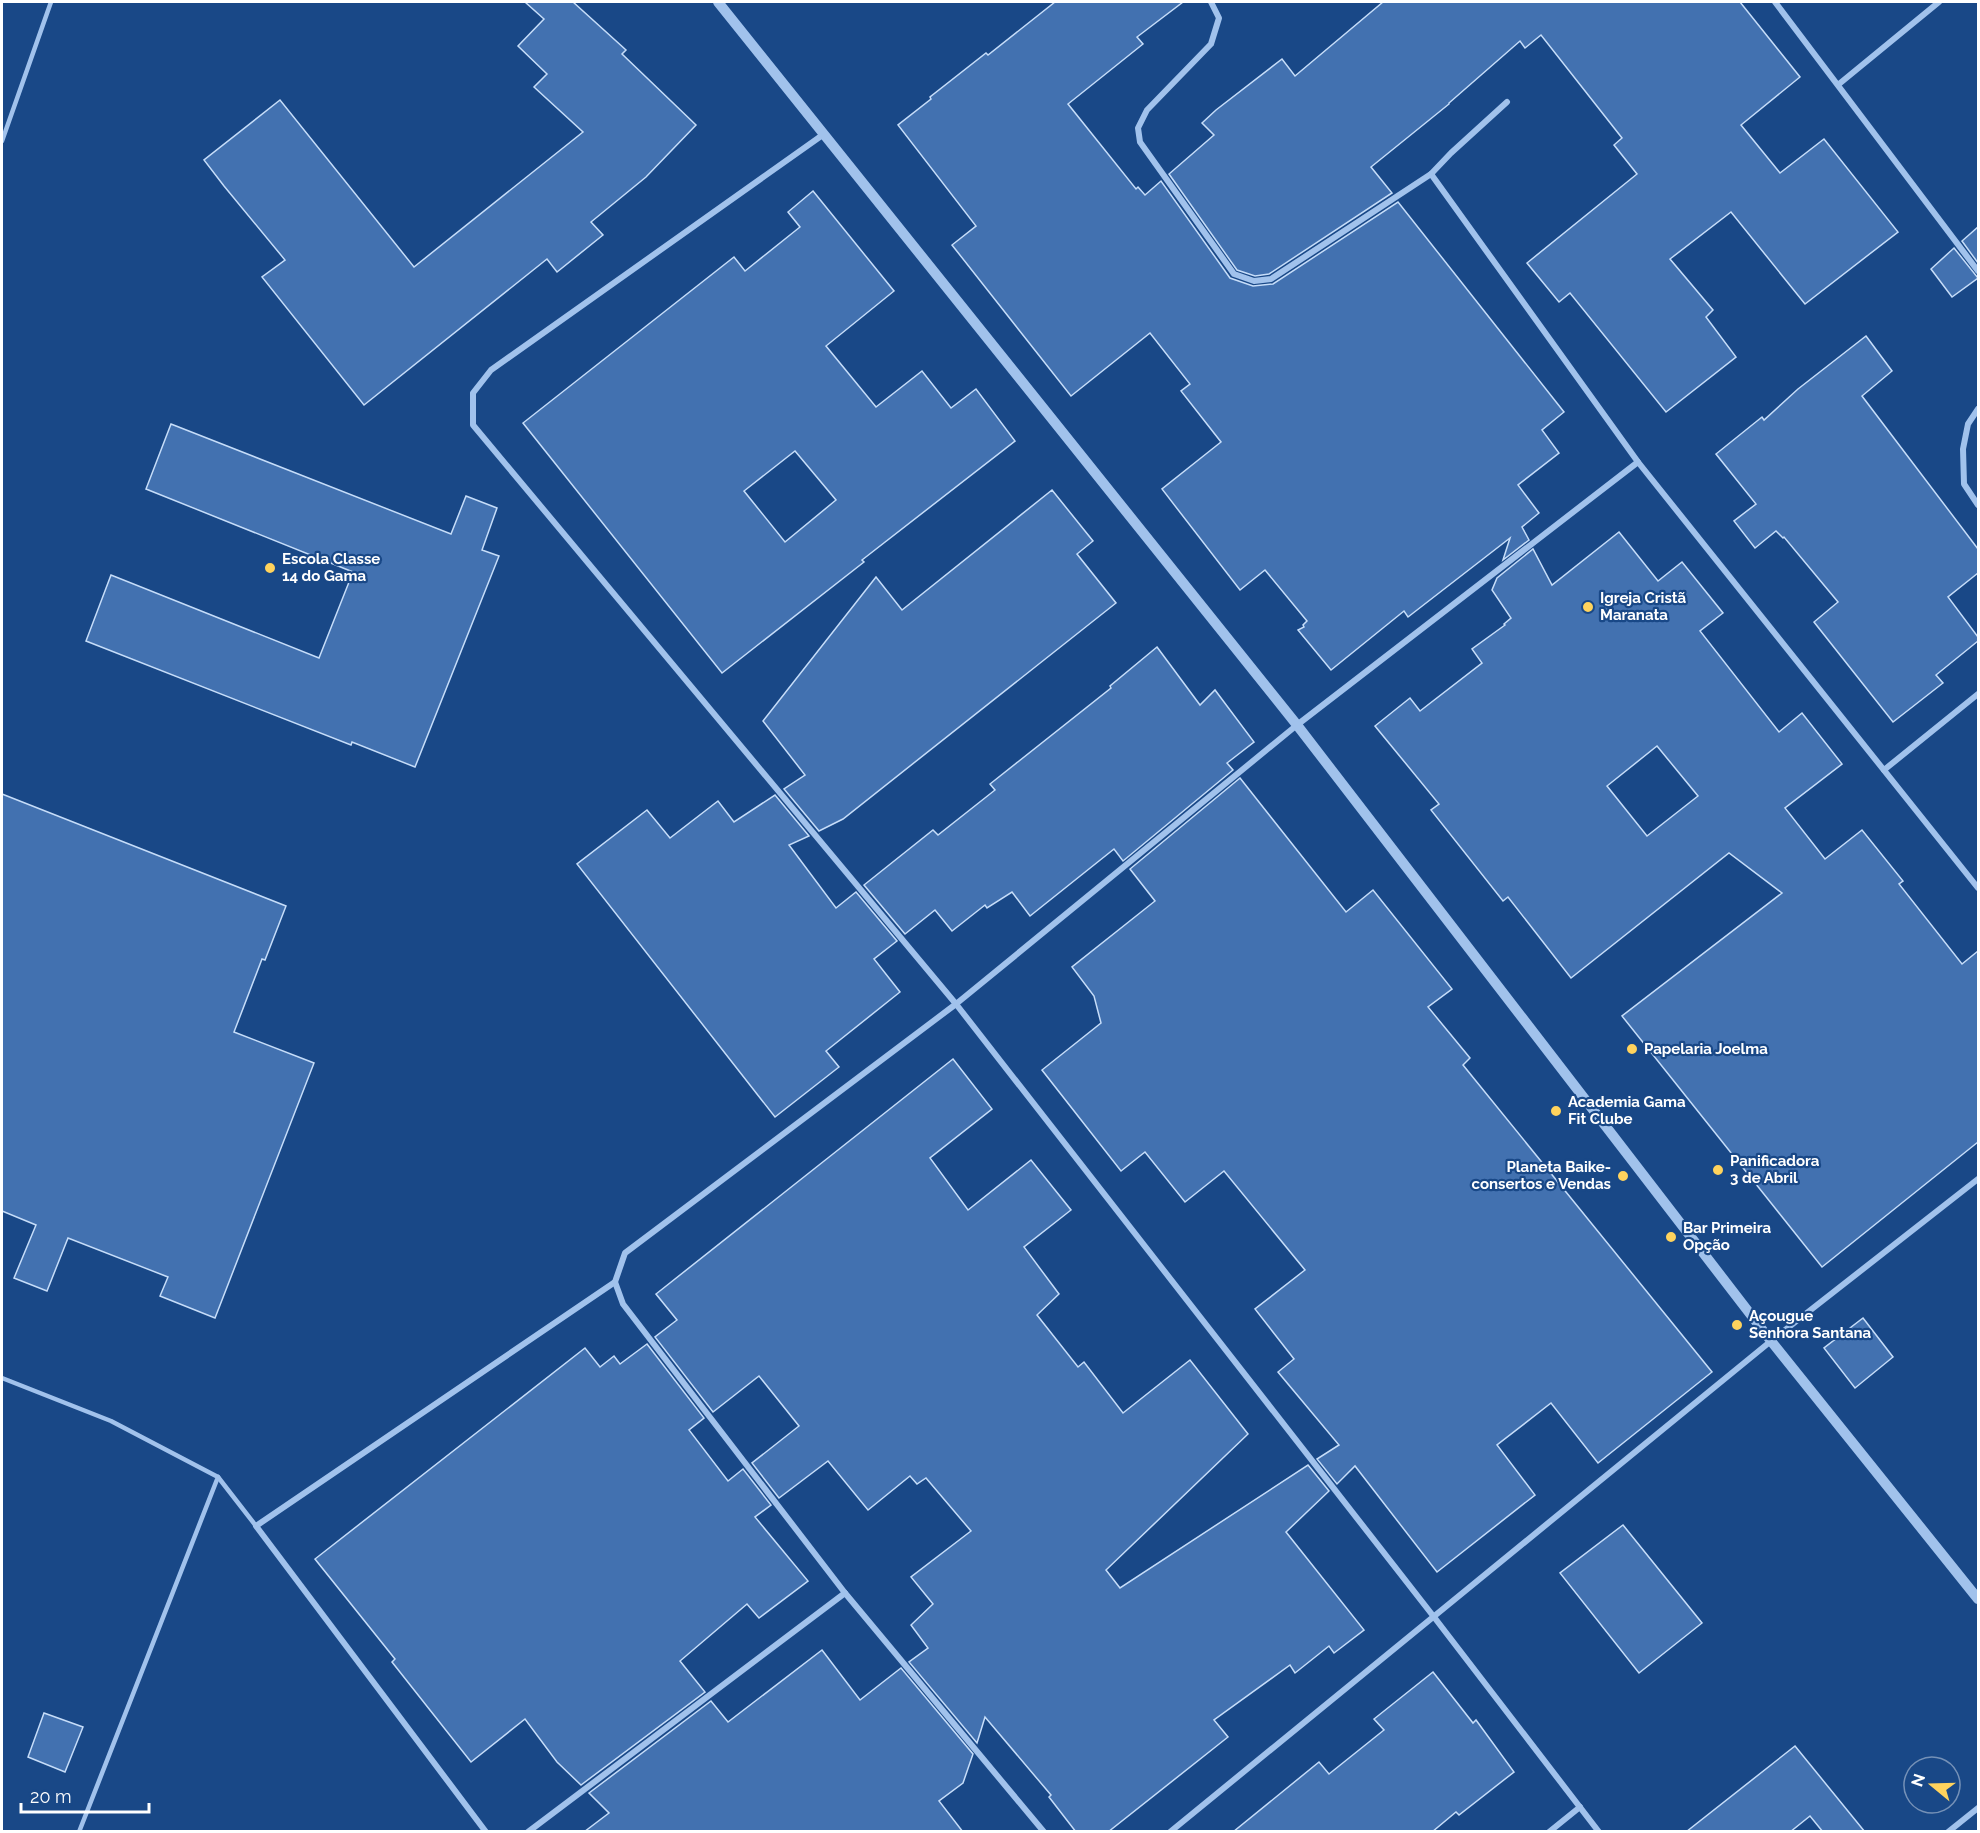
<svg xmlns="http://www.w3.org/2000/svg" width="1980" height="1833" font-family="Raleway,sans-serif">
	<rect width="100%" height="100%" fill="#194887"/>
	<!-- building -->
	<g fill="#4271b0" stroke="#c6ddf9" stroke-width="1.5" fill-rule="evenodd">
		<path d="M525,2H573L626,50L622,54L696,125L646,177L591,222L603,235L557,272L547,259L364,405L262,277L285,260L224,186L204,160L280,100L414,267L583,132L534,87L547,74L518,46L544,19Z"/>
		<path d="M1055,2H1183L1137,37L1143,44L1068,104L1136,189L1138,187L1145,195L1161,181L1230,278L1253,286L1273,284L1398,202L1564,412L1542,430L1559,453L1518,485L1539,513L1522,527L1529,540L1503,560L1510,538L1408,617L1404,611L1331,670L1298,630L1304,627L1303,625L1307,621L1265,570L1240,590L1162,489L1221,442L1181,391L1190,384L1150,333L1071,396L952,245L976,226L898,125L931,99L930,97L986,53L988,55Z"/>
		<path d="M1383,2H1740L1800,77L1741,125L1780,173L1824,139L1898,232L1805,304L1731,212L1670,259L1713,310L1706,317L1736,357L1666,412L1570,293L1559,302L1527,263L1637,174L1614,145L1622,138L1541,35L1525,48L1520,41L1449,103V104L1371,167L1392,193L1269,274L1255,276L1237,270L1169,174L1214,135L1202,123L1216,110L1282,59L1295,76Z"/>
		<path d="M813,191L894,291L826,346L876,407L922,371L951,408L976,389L1015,441L862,560L864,562L722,673L523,423L734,257L745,271L800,227L788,212ZM795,451L836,500L785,542L744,491Z"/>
		<path d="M1978,227V263L1962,241Z"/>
		<path d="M1954,248L1978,278L1952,297L1931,269Z"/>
		<path d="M1866,336L1892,371L1862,396L1978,549V573L1948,597L1978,637V641L1936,675L1943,683L1893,722L1814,622L1838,602L1784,537L1783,538L1776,531L1755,548L1734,521L1756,504L1716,454L1762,417L1764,420L1798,389Z"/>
		<path d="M171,424L451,534L466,496L497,508L482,550L499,556L415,767L352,742L351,745L86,641L111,575L319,658L353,572L146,489Z"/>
		<path d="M1052,490L1093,541L1077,554L1116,603L843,819L819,831L784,789L805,775L763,721L876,577L902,610Z"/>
		<path d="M1619,532L1658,581L1682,562L1723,613L1700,631L1779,732L1802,713L1842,764L1785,808L1825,859L1862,830L1903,881L1899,884L1962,964L1978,951V1142L1822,1267L1622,1016L1782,893L1729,853L1571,978L1508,897L1503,901L1431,810L1439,804L1375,726L1410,698L1420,711L1482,663L1472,649L1505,625L1504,624L1511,618L1492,590L1497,578L1533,549L1552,585ZM1657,746L1698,796L1647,836L1607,786Z"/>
		<path d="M1157,647L1200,705L1215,690L1254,742L1227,763L1233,770L1123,861L1114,849L1030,916L1012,892L987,908L985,905L952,931L935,910L905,934L864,885L933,830L938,835L995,790L990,784L1111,688L1110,686Z"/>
		<path d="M1240,778L1346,912L1373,890L1452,989L1428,1007L1470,1058L1463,1065L1712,1372L1598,1463L1551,1403L1497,1445L1535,1495L1437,1572L1355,1466L1337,1484L1317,1459L1339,1445L1278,1372L1294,1359L1255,1309L1305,1270L1224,1171L1185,1202L1145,1152L1121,1171L1042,1070L1101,1023L1094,996L1072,967L1155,901L1130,869Z"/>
		<path d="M2,794L286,906L265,960L262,959L234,1032L314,1063L215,1318L160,1296L168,1277L68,1238L47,1291L14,1278L36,1225L2,1211Z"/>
		<path d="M775,795L809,836L789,845L836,908L856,892L897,941L874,959L900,992L826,1051L839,1067L775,1117L577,864L647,810L670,838L718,801L734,822Z"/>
		<path d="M953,1059L992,1109L930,1158L968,1210L1031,1160L1071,1210L1024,1247L1059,1294L1037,1315L1078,1367L1084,1362L1123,1413L1190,1360L1248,1434L1106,1570L1120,1588L1308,1465L1329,1491L1286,1532L1364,1630L1334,1653L1329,1646L1295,1673L1290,1665L1214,1720L1228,1737L1108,1832H1076L1049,1797L1051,1795L985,1717L977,1743L909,1662L928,1648L911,1625L933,1604L911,1577L971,1531L926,1478L917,1484L910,1476L868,1510L828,1461L779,1498L752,1463L799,1426L759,1376L713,1412L655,1337L677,1320L656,1294Z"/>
		<path d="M1863,1318L1893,1357L1855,1388L1824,1348Z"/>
		<path d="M647,1344L704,1418L689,1430L728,1481L743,1469L771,1505L755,1517L808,1581L759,1618L747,1604L680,1661L705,1692L581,1785L557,1762L525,1719L471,1762L392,1662L395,1659L315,1559L585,1348L600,1367L614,1356L620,1364Z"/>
		<path d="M1623,1525L1702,1623L1639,1673L1560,1573Z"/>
		<path d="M822,1650L860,1700L901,1668L973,1754L963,1783L939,1801L963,1832H584L609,1813L589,1793L711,1701L728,1722Z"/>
		<path d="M1433,1672L1473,1723L1476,1720L1514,1772L1459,1815L1456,1812L1432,1832H1233L1319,1762L1329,1774L1384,1730L1374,1719Z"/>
		<path d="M44,1713L83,1727L65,1772L28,1757Z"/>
		<path d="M1795,1746L1865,1832H1823L1810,1816L1790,1832H1686Z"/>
	</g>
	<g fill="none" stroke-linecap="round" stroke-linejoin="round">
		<!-- service -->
		<g stroke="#a1c2ec" stroke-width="4.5">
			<path d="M2,141L51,2"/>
			<path d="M2,1378L111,1421L218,1477L79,1832"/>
			<path d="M218,1477L256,1526"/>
		</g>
		<!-- minor -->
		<g stroke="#a1c2ec" stroke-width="6">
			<path d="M1211,2L1219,18L1211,44L1147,110L1138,128L1140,142L1234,274L1254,281L1271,279L1431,174"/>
			<path d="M1775,2L1978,271"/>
			<path d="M1839,84L1939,2"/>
			<path d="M1507,102L1451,153L1431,174L1638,462L1978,888"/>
			<path d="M824,134L491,370L473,393V425L956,1004L1434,1617L1599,1832"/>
			<path d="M1978,409L1968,424L1963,449L1964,484L1978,505"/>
			<path d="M1884,770L1978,694"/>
			<path d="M615,1282L623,1304L845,1593L1044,1832"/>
			<path d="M486,1832L256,1526L615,1282L625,1253L956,1004L1297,725L1638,462"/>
			<path d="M528,1832L845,1593"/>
			<path d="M1170,1832L1771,1341L1978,1179"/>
			<path d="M1549,1832L1580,1807"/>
			<path d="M1948,1832L1978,1808"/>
		</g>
		<!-- tertiary -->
		<path stroke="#a1c2ec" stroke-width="10" d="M718,2L1297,725L1771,1341L1978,1599"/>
	</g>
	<!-- markers -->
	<g fill="#ffd35d" stroke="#194887" stroke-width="2">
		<circle cx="270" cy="568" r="6"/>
		<circle cx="1588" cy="607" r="6"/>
		<circle cx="1632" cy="1049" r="6"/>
		<circle cx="1556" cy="1111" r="6"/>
		<circle cx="1718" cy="1170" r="6"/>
		<circle cx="1623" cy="1176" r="6"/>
		<circle cx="1671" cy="1237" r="6"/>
		<circle cx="1737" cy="1325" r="6"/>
	</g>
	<g text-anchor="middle" stroke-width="4.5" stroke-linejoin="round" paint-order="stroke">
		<!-- poi labels -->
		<g font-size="15" font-weight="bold" fill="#fff" stroke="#194887" text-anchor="start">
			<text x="282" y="564">Escola Classe<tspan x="282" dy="17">14 do Gama</tspan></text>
			<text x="1600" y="603">Igreja Cristã<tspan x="1600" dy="17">Maranata</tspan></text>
			<text x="1644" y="1054">Papelaria Joelma</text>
			<text x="1568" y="1107">Academia Gama<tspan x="1568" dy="17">Fit Clube</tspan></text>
			<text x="1730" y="1166">Panificadora<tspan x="1730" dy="17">3 de Abril</tspan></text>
			<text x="1611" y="1172" text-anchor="end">Planeta Baike-<tspan x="1611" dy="17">consertos e Vendas</tspan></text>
			<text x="1683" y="1233">Bar Primeira<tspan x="1683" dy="17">Opção</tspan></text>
			<text x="1749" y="1321">Açougue<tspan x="1749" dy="17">Senhora Santana</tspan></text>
		</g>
	</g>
	<!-- border -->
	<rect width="1980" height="1833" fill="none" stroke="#ffffff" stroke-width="6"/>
	<!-- north arrow -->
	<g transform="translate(1932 1785) rotate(289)"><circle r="28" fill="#194887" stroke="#7591b7" stroke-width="1.5"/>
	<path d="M0-4.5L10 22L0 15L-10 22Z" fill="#ffd35d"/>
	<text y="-9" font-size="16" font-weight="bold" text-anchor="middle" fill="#ffffff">N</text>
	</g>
	<!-- scale -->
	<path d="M21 1803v9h128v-9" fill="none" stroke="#ffffff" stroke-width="3"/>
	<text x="30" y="1803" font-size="18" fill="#ffffff" stroke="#194887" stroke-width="4.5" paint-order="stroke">20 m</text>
</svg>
